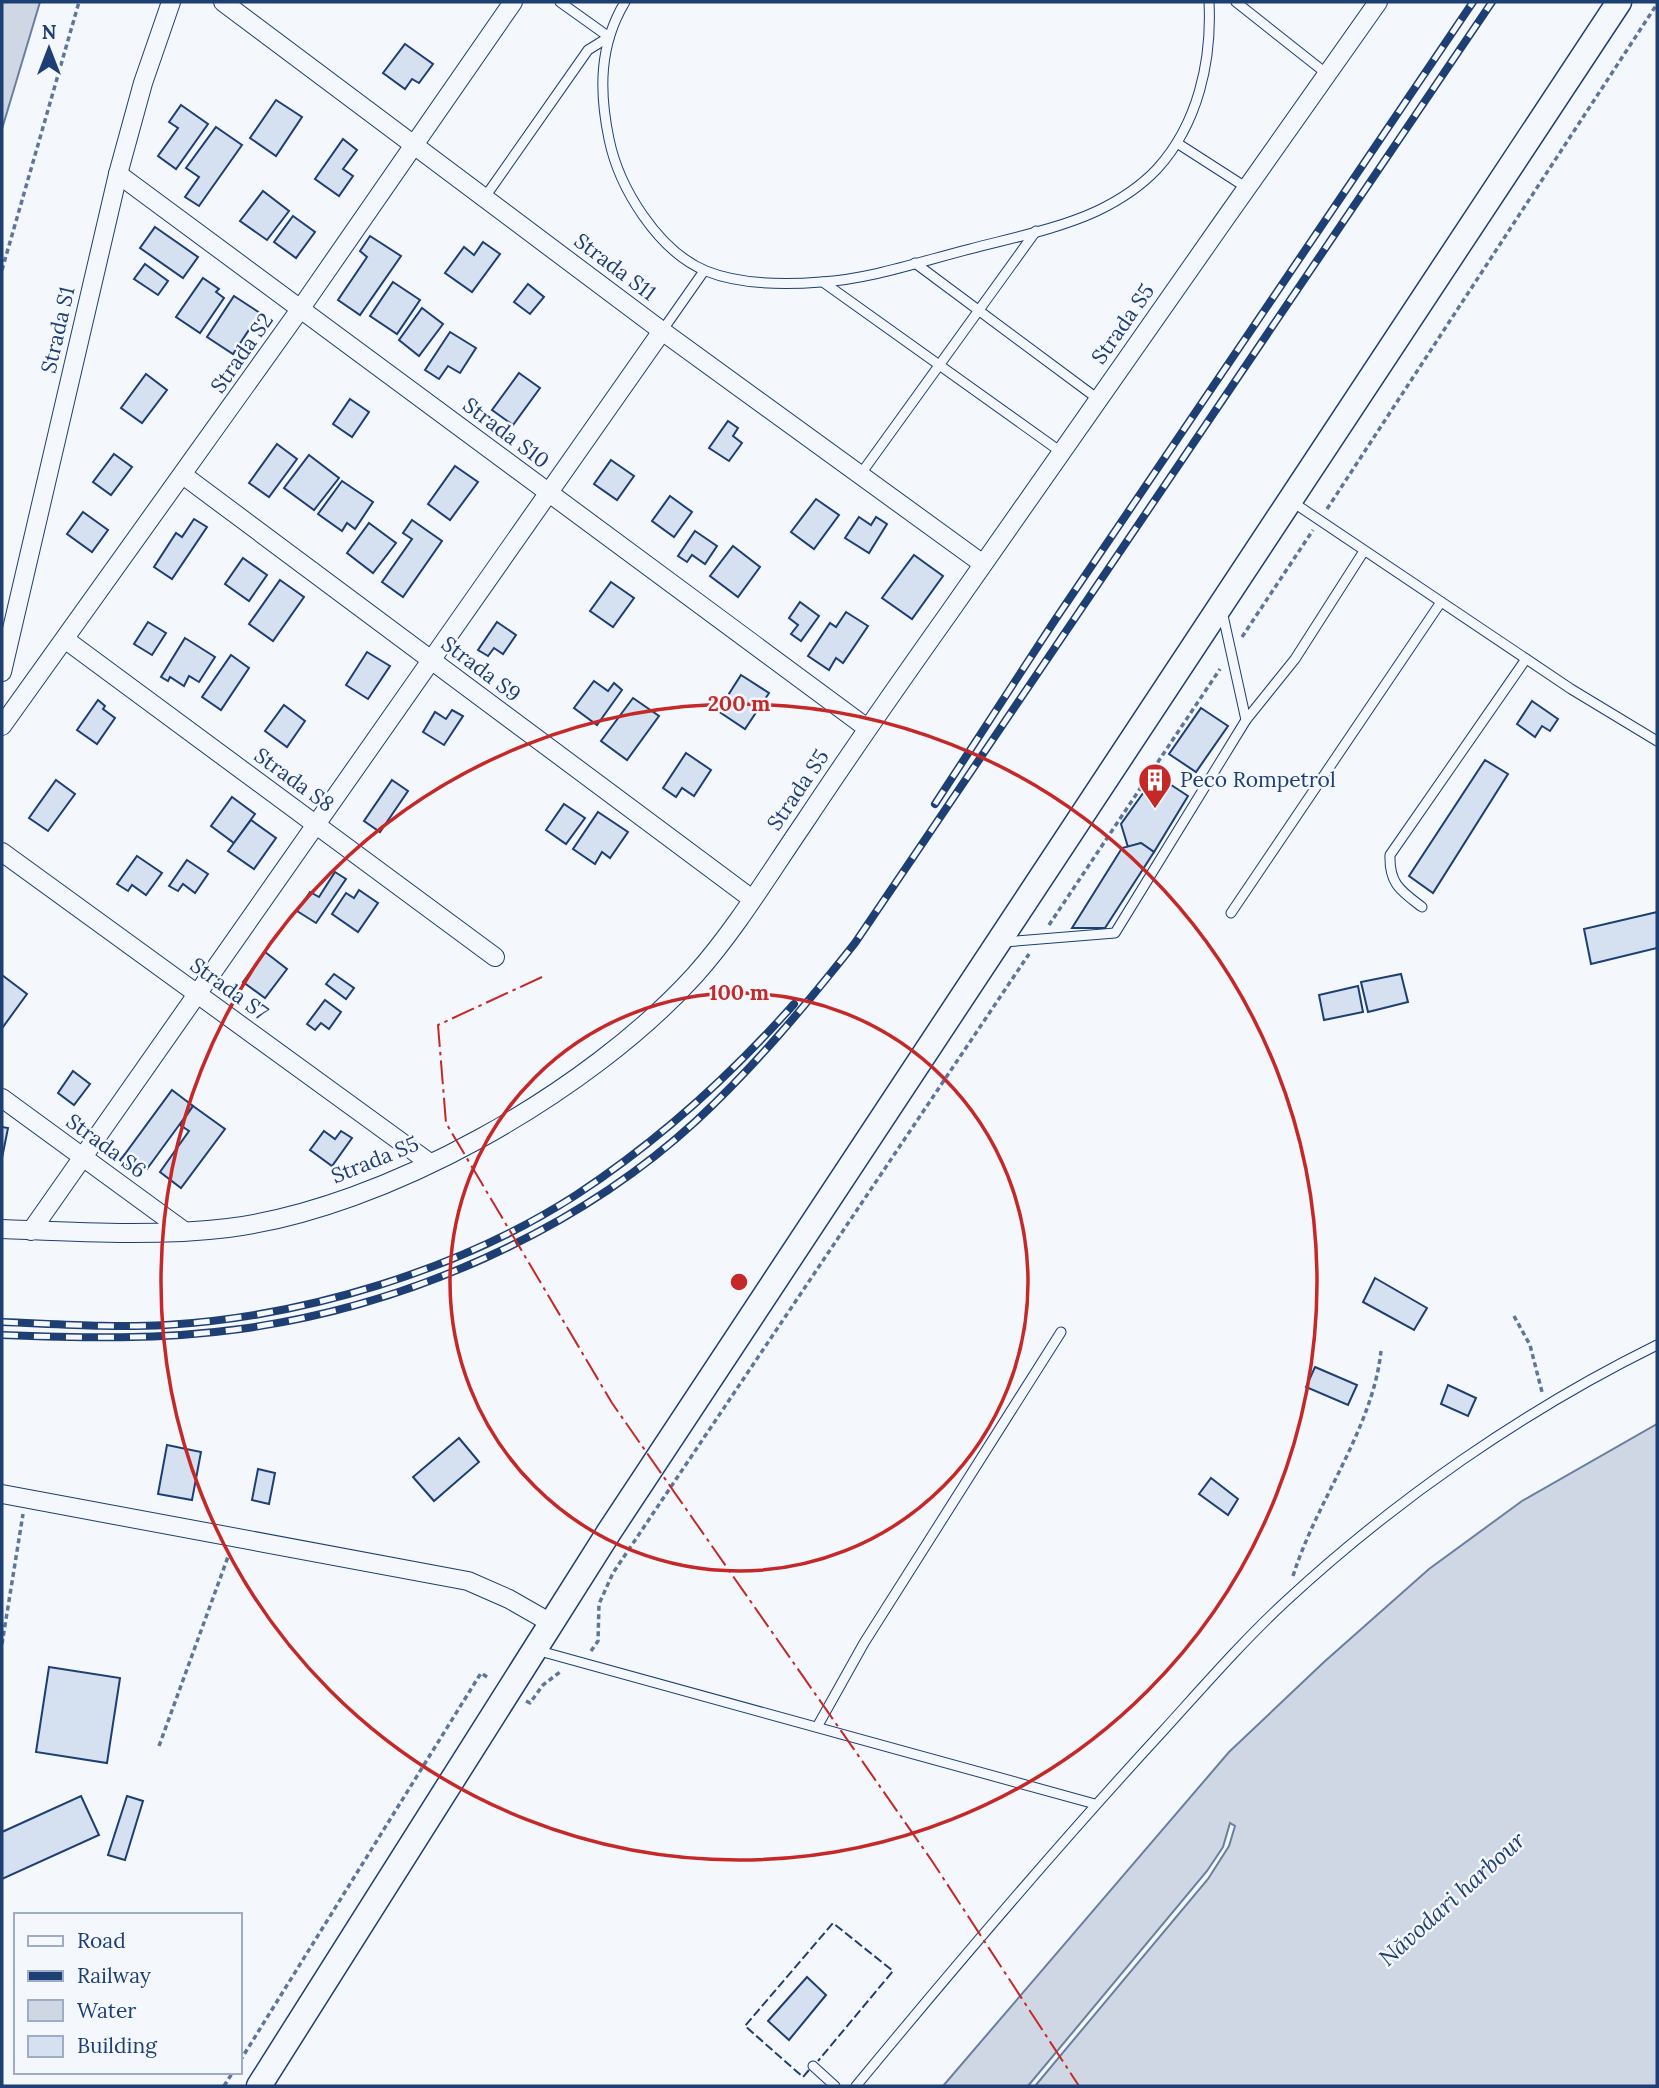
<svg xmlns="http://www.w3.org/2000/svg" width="1659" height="2088" font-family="Lora,serif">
	<rect width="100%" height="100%" fill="#f4f7fb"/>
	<!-- water -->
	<g fill="#cfd7e4" stroke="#687fa3" stroke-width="2">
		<path d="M2,2H40L2,129Z"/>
		<path d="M1657,1424V2086H1035L1208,1879L1229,1846L1235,1826L1230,1823L1223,1847L1207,1871L1028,2086H943L1229,1752L1324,1662L1429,1569L1522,1501Z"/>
	</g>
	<!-- building -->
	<g fill="#d5e0f0" stroke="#1d3f73" stroke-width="2">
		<path d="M405,44L433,64L419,83L412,79L405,89L383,73Z"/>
		<path d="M276,100L302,117L276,156L250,138Z"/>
		<path d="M181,105L208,124L176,169L158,156L178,128L169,122Z"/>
		<path d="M216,127L242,145L199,206L185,197L199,177L186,168Z"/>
		<path d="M343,139L357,150L343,169L353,176L339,196L315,179Z"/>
		<path d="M263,191L289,211L267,240L240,221Z"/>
		<path d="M293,216L315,232L296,258L274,242Z"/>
		<path d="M155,227L198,257L183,278L140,248Z"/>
		<path d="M370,236L401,256L360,315L338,300L367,257L360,251Z"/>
		<path d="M483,242L500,254L472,292L445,273L464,247L474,255Z"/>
		<path d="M145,264L168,281L158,295L134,279Z"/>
		<path d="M203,278L219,289L216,292L224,298L200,333L176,317Z"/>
		<path d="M393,282L420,300L397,334L370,316Z"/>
		<path d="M528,284L544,297L530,314L514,302Z"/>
		<path d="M234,296L260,313L233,354L207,337Z"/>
		<path d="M422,308L443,324L419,356L399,340Z"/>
		<path d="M450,332L476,348L460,373L448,366L439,379L425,370Z"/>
		<path d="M519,373L540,388L513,425L492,410Z"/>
		<path d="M146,374L167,390L142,423L121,408Z"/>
		<path d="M350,399L369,412L352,437L333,424Z"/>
		<path d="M728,421L738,428L733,436L742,443L729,461L709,448Z"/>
		<path d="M277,444L297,459L269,497L249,483Z"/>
		<path d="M114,454L132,467L111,495L93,482Z"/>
		<path d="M309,455L339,478L314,510L284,488Z"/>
		<path d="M611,460L634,476L617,500L594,484Z"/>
		<path d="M455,466L478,482L450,520L428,504Z"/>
		<path d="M342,481L373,502L355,529L347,523L342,531L318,514Z"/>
		<path d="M670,496L692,512L674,537L652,521Z"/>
		<path d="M816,499L839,515L814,549L791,532Z"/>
		<path d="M83,512L108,530L92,552L67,534Z"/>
		<path d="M859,517L871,525L876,517L887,524L869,553L845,538Z"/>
		<path d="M194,519L207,527L172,579L154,567L176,533L182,537Z"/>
		<path d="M412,520L442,541L403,597L382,582L412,539L403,533Z"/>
		<path d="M369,523L396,543L373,573L347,553Z"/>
		<path d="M695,531L717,546L705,564L692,555L687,562L678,556Z"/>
		<path d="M733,546L760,567L738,597L710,576Z"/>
		<path d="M914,555L943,576L912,619L882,598Z"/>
		<path d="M243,558L267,575L249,601L225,584Z"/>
		<path d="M280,580L304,597L273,641L249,624Z"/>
		<path d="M611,582L634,598L613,627L590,611Z"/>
		<path d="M800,602L819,616L801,641L791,634L798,625L789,618Z"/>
		<path d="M846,612L868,626L843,663L836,658L829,670L808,656L830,623L836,627Z"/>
		<path d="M148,622L166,633L152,655L134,644Z"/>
		<path d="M497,622L516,635L503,654L494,648L488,656L478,650Z"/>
		<path d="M185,638L215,657L199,682L189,676L184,686L170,677L168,681L161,677Z"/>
		<path d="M367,652L390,666L368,699L346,685Z"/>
		<path d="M231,655L249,668L221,710L202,697Z"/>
		<path d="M741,675L769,693L745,729L718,711Z"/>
		<path d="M594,681L608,691L614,683L622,690L597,725L574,708Z"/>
		<path d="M633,698L659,716L627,760L601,741Z"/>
		<path d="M98,700L105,706L103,709L115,718L97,744L77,730Z"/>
		<path d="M1532,701L1558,719L1550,731L1542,726L1535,737L1517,724Z"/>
		<path d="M284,705L305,721L287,747L265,731Z"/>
		<path d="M1201,708L1228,726L1196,772L1169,754Z"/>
		<path d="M452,710L463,716L444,745L423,732L435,712L446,719Z"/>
		<path d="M686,753L711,770L694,796L682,788L676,797L663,788Z"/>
		<path d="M1485,760L1508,774L1433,893L1409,876Z"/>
		<path d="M1156,775L1188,796L1154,852L1141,843L1128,847L1121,824Z"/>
		<path d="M56,780L75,794L48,831L29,818Z"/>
		<path d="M392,780L408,791L380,832L364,821Z"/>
		<path d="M232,797L255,814L234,843L211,826Z"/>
		<path d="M564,804L585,818L566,844L546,830Z"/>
		<path d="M598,812L628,832L610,858L602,852L595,864L573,849Z"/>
		<path d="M251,820L276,838L254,869L228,851Z"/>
		<path d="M1141,843L1154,852L1105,928H1072L1122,848Z"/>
		<path d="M137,856L162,873L146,895L132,885L128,891L117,884Z"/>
		<path d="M187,860L208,874L195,893L183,884L178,891L169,886Z"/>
		<path d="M335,872L346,879L316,923L297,911L310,892L319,897Z"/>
		<path d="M359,890L378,903L358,932L332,914L346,893L354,898Z"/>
		<path d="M1657,912V948L1591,964L1584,929Z"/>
		<path d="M265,952L287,969L265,998L243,982Z"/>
		<path d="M334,974L354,988L346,999L326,984Z"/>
		<path d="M1401,974L1408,1002L1368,1012L1361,982Z"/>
		<path d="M2,975L27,994L3,1027L2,1026Z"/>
		<path d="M1358,986L1363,1012L1324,1020L1319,995Z"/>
		<path d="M325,1000L341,1012L329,1029L321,1023L315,1030L307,1024Z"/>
		<path d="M73,1071L90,1084L74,1105L58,1093Z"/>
		<path d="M172,1090L193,1106L147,1169L125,1154Z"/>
		<path d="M193,1106L225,1129L181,1188L160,1172L189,1131L180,1125Z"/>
		<path d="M2,1127L8,1128L2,1158Z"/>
		<path d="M324,1131L335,1139L341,1131L352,1138L332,1166L310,1150Z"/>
		<path d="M125,1154L136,1161L131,1168L120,1160Z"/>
		<path d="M1375,1278L1427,1308L1414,1330L1363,1302Z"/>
		<path d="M1315,1367L1357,1385L1348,1405L1306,1387Z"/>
		<path d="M1448,1385L1476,1398L1468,1416L1441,1404Z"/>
		<path d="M459,1438L479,1462L434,1501L413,1477Z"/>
		<path d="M167,1445L201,1452L192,1500L158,1494Z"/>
		<path d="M258,1469L275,1473L269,1504L252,1500Z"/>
		<path d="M1211,1478L1238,1499L1228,1515L1199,1494Z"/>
		<path d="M49,1667L120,1678L107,1763L36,1752Z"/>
		<path d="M81,1796L99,1835L2,1879V1832Z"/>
		<path d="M127,1796L143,1801L125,1860L108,1855Z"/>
		<path d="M807,1977L826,1995L789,2040L768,2021Z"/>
	</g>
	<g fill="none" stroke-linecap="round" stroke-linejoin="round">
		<!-- service casing -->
		<g stroke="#1d3f73" stroke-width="11">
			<g id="service">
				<path d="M625,2C599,45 599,91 609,139C619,188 658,251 706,271C741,285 784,285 821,282C871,279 922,261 970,249C1012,238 1058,229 1097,211C1120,200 1140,187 1157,169C1198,124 1212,61 1209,2"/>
				<path d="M1236,2L1327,74"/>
				<path d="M1177,143L1247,188"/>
				<path d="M485,197L588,50L609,37L560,2"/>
				<path d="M915,263L1098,399"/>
				<path d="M823,282L1061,452"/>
				<path d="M662,331L704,271"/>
				<path d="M860,475L1036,231"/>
				<path d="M1291,501L1571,689L1657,741"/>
				<path d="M1246,720L1295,659L1364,551"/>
				<path d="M1422,907C1401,891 1389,884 1390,855L1526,659"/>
				<path d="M1231,913L1441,602"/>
				<path d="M1005,942L1115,933L1246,720L1222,611"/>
				<path d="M536,1650L1095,1804"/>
				<path d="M817,1727L864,1643L1061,1332"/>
				<path d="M813,2066L835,2086"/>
				<path d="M856,2086C956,1965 1057,1846 1163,1731C1203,1687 1242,1642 1285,1602C1395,1500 1523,1411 1657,1345"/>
			</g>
		</g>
		<!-- minor casing -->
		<g stroke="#1d3f73" stroke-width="20">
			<g id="minor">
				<path d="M223,2L662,331L983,564"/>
				<path d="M118,174L867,728"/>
				<path d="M183,475L752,899"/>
				<path d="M66,640L495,957"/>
				<path d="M2,672L118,174L143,83L171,2"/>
				<path d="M2,726L301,308L513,2"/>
				<path d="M2,852L430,1163"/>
				<path d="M2,1098L184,1231"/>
				<path d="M2,1229C76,1232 154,1237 228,1228C386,1208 589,1092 695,975C736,929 769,874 804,823C851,752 900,682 949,613C1092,409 1234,205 1378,2"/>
				<path d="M31,1231L662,331"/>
				<path d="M2,1494L468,1581L509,1599L551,1623"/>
			</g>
		</g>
		<!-- secondary casing -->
		<g stroke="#1d3f73" stroke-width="27">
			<path id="secondary" d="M259,2086L609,1532L1619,2"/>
		</g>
		<!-- path -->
		<g stroke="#5e769c" stroke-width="3.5" stroke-dasharray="5 3.5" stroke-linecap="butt">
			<path d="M2,270L79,2"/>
			<path d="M1327,509L1657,4"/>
			<path d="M1242,637L1313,530"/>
			<path d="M1049,925L1220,669"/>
			<path d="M1514,1316L1530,1345L1542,1392"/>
			<path d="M1293,1576C1316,1502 1373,1428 1381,1351"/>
			<path d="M2,1644L23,1514"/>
			<path d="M591,1651L598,1641L599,1604L613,1573L1029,954"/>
			<path d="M526,1701L530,1703L543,1685L560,1672"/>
			<path d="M159,1746L229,1554"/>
			<path d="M240,2061L481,1673L490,1679"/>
			<path d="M224,2086L233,2072"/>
		</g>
		<!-- service -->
		<use href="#service" stroke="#f4f7fb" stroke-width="9"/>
		<!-- minor -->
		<use href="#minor" stroke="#f4f7fb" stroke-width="18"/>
		<!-- secondary -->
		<use href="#secondary" stroke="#f4f7fb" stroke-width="24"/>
		<!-- rail casing -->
		<g stroke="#1d3f73" stroke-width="8">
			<g id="rail">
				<path d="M935,804L1055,620L1473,2"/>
				<path d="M2,1322C56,1324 111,1328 166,1325C303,1317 460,1270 576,1195C657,1142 730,1076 794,1004"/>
				<path d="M2,1335C81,1338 161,1340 240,1329C403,1307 574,1233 696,1121C755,1066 805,1006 855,943L1492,2"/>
			</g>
		</g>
		<!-- rail -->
		<use href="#rail" stroke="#f4f7fb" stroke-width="5" stroke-dasharray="16" stroke-linecap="butt"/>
		<!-- fence -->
		<path stroke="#1d3f73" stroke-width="2" stroke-dasharray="9 3.5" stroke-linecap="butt" d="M809,2070L803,2077L745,2026L833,1923L893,1971L818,2061"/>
		<!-- power -->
		<path stroke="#c62828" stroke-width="2" stroke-dasharray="24 5 3.5 5" stroke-linecap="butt" d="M542,977L438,1025L446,1123L612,1403L932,1861L1079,2086"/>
	</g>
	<!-- distance rings -->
	<g fill="none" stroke="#c62828" stroke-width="3.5">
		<circle cx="739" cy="1282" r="289"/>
		<circle cx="739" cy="1282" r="578"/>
	</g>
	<!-- icons -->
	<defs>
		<g id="building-pin" transform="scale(1.75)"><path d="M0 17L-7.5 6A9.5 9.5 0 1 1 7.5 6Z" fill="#c62828" stroke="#f4f7fb"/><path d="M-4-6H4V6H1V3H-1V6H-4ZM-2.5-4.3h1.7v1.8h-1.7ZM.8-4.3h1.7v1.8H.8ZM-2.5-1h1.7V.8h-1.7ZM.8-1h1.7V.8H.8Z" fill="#fff"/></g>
	</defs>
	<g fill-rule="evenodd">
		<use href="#building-pin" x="1155" y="780"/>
	</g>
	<g text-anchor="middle" stroke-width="5" stroke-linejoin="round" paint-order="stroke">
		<!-- street labels -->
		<g font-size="21" fill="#1d3f73" stroke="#f4f7fb">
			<text transform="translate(615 267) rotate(37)" y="7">Strada S11</text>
			<text transform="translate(1123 324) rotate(-55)" y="7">Strada S5</text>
			<text transform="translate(58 330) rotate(-77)" y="7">Strada S1</text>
			<text transform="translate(242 353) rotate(-55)" y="7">Strada S2</text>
			<text transform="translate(506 433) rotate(37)" y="7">Strada S10</text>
			<text transform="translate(481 669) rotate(37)" y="7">Strada S9</text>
			<text transform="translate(294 780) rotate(36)" y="7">Strada S8</text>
			<text transform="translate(798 790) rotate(-56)" y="7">Strada S5</text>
			<text transform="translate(229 989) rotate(36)" y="7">Strada S7</text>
			<text transform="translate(106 1146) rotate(36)" y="7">Strada S6</text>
			<text transform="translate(375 1160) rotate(-22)" y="7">Strada S5</text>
		</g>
		<!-- poi labels -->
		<g font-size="21" fill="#1d3f73" stroke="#f4f7fb" text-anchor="start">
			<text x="1180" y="787">Peco Rompetrol</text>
		</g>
		<!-- water labels -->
		<g font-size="23" font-style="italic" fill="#1d3f73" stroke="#f4f7fb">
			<text transform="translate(1452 1899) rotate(-42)" y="8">Năvodari harbour</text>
		</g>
	</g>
	<circle cx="739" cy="1282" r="10" fill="#c62828" stroke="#f4f7fb" stroke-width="3.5"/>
	<g font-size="21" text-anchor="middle" font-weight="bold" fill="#c62828" stroke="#f4f7fb" stroke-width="5" stroke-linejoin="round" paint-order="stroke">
		<text x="739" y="711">200 m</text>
		<text x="739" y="1000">100 m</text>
	</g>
	<!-- border -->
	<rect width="1659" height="2088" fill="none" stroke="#1d3f73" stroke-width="7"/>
	<!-- legend -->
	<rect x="14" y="1913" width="228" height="161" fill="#f4f7fb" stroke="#9eadc5" stroke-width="2"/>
	<rect x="28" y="1936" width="35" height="10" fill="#f4f7fb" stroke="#9eadc5" stroke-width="2"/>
	<text x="77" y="1948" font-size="21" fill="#1d3f73">Road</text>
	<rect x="28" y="1971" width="35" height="10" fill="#1d3f73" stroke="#9eadc5" stroke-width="2"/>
	<text x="77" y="1983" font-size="21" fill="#1d3f73">Railway</text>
	<rect x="28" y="2000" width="35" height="21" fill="#cfd7e4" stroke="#9eadc5" stroke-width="2"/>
	<text x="77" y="2018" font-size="21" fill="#1d3f73">Water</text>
	<rect x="28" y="2036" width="35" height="21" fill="#d5e0f0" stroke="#9eadc5" stroke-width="2"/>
	<text x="77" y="2053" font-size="21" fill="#1d3f73">Building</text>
	<!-- north arrow -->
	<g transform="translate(49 49)" stroke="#f4f7fb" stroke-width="5" paint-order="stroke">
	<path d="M0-5L12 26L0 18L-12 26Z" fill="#1d3f73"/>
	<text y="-10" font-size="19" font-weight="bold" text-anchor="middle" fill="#1d3f73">N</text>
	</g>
</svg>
